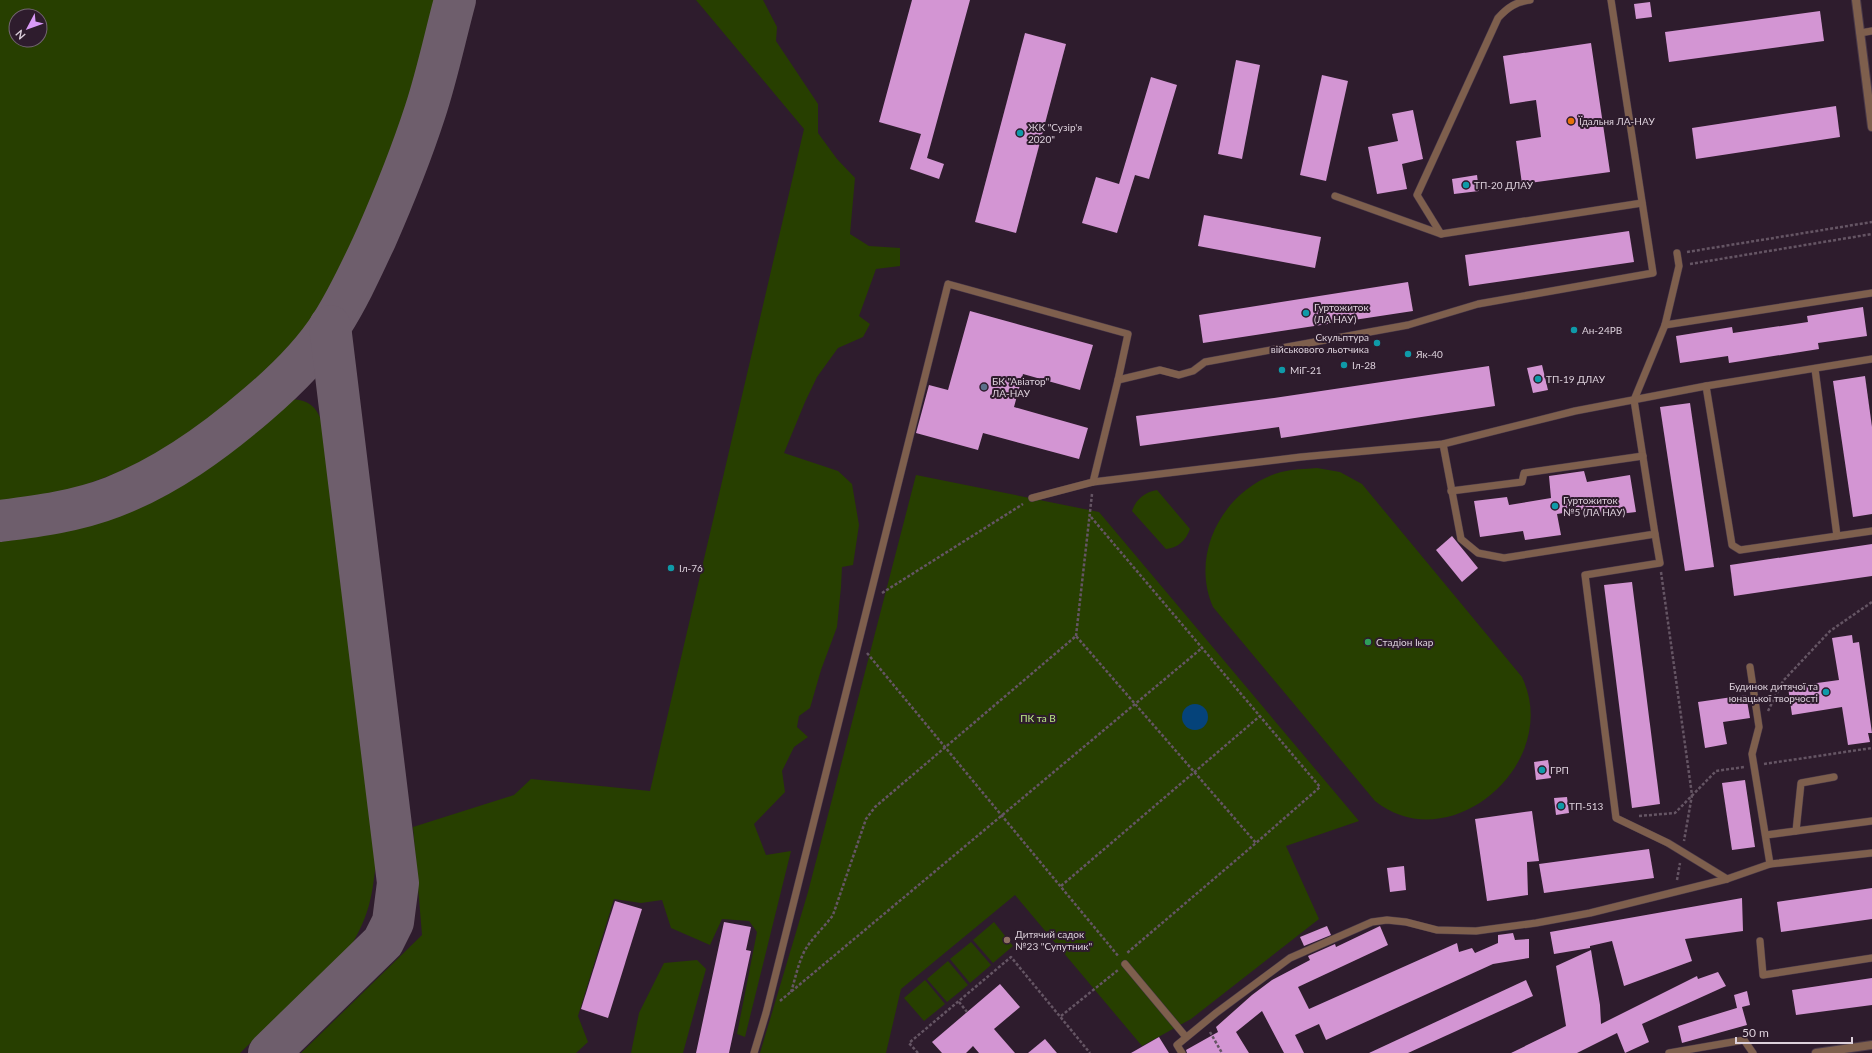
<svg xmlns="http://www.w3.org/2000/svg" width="1872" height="1053" font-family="Lato,sans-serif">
	<rect width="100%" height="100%" fill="#2e1c2d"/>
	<!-- green -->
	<g fill="#273f00" fill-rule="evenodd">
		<path d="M0,0H438C421,65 405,131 380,193C374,208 367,222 360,236C353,250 348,265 340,278C292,361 202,437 114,474C78,489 39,498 0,507ZM16,16H40V40H16Z"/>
		<path d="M696,0H763L777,27L776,41L818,104V133L837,159L855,178L850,234L869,246L900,248V266L876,269L859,316L870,324L863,337L838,348L817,377L805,402L784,453L838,471L852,484L859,525L853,565L842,567L841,587L837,627L821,670L810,708L799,716L797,727L808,737L794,747L782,771L785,792L754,824L766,855L791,851L745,1037L737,1034L757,932L749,921L722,919L710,945L671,928L662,900L641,903L614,899L578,1016L588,1042L576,1053H301L422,935L413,827L514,795L531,779L650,791L804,129Z"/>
		<path d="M287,399C312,399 317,408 325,429L376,862C372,898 369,915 351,946L240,1053H0V542C21,538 43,537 63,530C150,504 219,458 287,399Z"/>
		<path d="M1317,468L1340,472L1362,484L1522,677C1563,763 1450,861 1375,801L1213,607C1189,552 1225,488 1281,472C1293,469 1305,469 1317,468Z"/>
		<path d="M916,475L1099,512L1359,821L1286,846L1319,919L1191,1019L1142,1046L1015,895L901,989L886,1053H760L808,892Z"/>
		<path d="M1157,490L1190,529C1186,540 1178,548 1166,549L1132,511C1136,499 1145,492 1157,490Z"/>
		<path d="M994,922L1013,946L993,963L973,940Z"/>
		<path d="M971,942L991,965L970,983L950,959Z"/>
		<path d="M697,960L706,969L683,1053H631L639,1013L664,963Z"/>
		<path d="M948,961L968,985L947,1002L927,979Z"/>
		<path d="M925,980L945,1004L924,1021L904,998Z"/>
	</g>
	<!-- water -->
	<circle fill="#05437a" cx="1195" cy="717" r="13"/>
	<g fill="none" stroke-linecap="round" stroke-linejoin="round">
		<!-- taxiway -->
		<g stroke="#6e5e6c" stroke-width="42">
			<path d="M0,521C39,516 77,511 113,497C167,476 214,442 258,404C285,381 312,355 331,325C349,297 362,268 376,238C394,197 411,155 425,112C437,76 445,37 455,0"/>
			<path d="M269,1053L383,942L393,922L398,883L330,326"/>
		</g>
	</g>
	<!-- building -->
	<g fill="#d395d3">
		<path d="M912,0H970L927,158L944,164L939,179L910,169L921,134L879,122Z"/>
		<path d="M1650,2L1652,17L1636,19L1634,4Z"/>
		<path d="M1820,11L1824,41L1669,62L1665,32Z"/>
		<path d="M1025,33L1066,44L1016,233L975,222Z"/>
		<path d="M1591,43L1610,172L1522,184L1516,141L1541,137L1536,100L1510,104L1503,56Z"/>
		<path d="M1236,60L1260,65L1242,159L1218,154Z"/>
		<path d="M1322,75L1348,81L1326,181L1300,175Z"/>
		<path d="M1151,77L1177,85L1149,179L1135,175L1117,233L1082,223L1096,177L1119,184Z"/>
		<path d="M1836,106L1840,137L1696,159L1692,128Z"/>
		<path d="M1413,110L1423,159L1402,164L1407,189L1377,194L1368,147L1398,141L1392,114Z"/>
		<path d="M1477,175L1479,191L1454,194L1452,179Z"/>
		<path d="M1204,215L1321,237L1315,268L1198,246Z"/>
		<path d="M1629,231L1634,262L1469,286L1465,255Z"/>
		<path d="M1408,282L1413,311L1203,343L1199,315Z"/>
		<path d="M1863,307L1867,336L1818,343L1819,349L1729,363L1728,356L1680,363L1676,336L1732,327L1733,333L1808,322L1807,316Z"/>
		<path d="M970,311L1093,345L1080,390L1023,374L1014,407L1088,428L1079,459L983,433L978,450L916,433L929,385L948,390Z"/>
		<path d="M1542,365L1548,390L1533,393L1527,368Z"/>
		<path d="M1489,366L1495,406L1281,438L1279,427L1140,446L1136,416L1274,398Z"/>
		<path d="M1865,376L1872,427V514L1853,517L1833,381Z"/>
		<path d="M1690,403L1714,567L1685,571L1660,407Z"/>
		<path d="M1584,471L1587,482L1630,475L1636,512L1602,516L1599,507L1557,514L1561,535L1525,540L1523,531L1480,537L1474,501L1507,497L1509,505L1551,498L1549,476Z"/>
		<path d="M1452,536L1478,568L1462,582L1436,550Z"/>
		<path d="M1872,544V576L1734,596L1730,565Z"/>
		<path d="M1632,582L1660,804L1632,808L1604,585Z"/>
		<path d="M1852,635L1853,643L1859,642L1872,733H1868L1870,742L1848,745L1842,707L1792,715L1788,687L1839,680L1832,638Z"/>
		<path d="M1746,695L1750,718L1723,722L1727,744L1705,748L1698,702Z"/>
		<path d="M1548,760L1551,778L1536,780L1534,762Z"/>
		<path d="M1745,780L1755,847L1732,850L1722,783Z"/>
		<path d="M1567,797L1569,813L1556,815L1554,798Z"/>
		<path d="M1532,811L1539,861L1527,862L1528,895L1487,901L1475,819Z"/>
		<path d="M1649,849L1654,878L1544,893L1539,864Z"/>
		<path d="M1404,866L1406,890L1390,892L1387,868Z"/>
		<path d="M1872,888V919L1781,932L1777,902Z"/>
		<path d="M1742,898L1743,931L1685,939L1692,961L1624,986L1612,941L1590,946V948L1554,954L1550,932Z"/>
		<path d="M615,901L642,909L608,1018L581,1009Z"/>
		<path d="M724,922L751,927L746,950L751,951L729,1053H696Z"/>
		<path d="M1327,926L1331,935L1304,946L1300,937Z"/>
		<path d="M1380,926L1388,945L1298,987L1309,1009L1457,943L1459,952L1472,948L1475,953L1498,943V935L1513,933L1515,940L1529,939V958L1493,964L1326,1040L1319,1024L1295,1035L1304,1053H1284L1262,1011L1236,1032L1249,1053H1187L1186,1050L1218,1032L1216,1027L1252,995L1272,980L1310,960L1308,956L1335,944L1336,947Z"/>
		<path d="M1591,950L1600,1005L1601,1024L1697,976L1698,979L1718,972L1726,986L1642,1024L1649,1042L1625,1053L1617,1033L1577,1053H1511L1566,1026L1556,966Z"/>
		<path d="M1872,978V1005L1796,1015L1792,990Z"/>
		<path d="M1526,980L1533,996L1408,1053H1369Z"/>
		<path d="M1000,984L1020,1007L994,1029L1015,1053H979L973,1046L966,1053H942L932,1042Z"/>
		<path d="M1747,991L1750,1005L1742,1007L1747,1025L1682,1043L1678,1026L1740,1007L1737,1008L1734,995Z"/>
		<path d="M1159,1037L1169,1053H1131Z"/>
		<path d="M1045,1039L1057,1053H1028Z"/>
	</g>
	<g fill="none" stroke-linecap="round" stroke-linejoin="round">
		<!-- lane casing -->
		<g stroke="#4a3949" stroke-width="8">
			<g id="lane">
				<path d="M1530,0C1516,2 1508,7 1498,18L1417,195L1441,234L1642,203"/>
				<path d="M1860,33L1872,31"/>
				<path d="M1335,196L1441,234"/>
				<path d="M1665,325L1872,293"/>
				<path d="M1815,369L1837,536"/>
				<path d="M1118,380L1160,370L1179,375L1193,371L1205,362L1408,325L1478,304L1653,273L1611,0"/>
				<path d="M1706,386L1732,545L1740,550L1872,531"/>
				<path d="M1443,444L1461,539L1478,553L1504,558L1655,534L1634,400L1665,325L1679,266L1677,253"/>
				<path d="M1093,482L1301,457L1443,444L1575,411L1706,386L1872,359"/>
				<path d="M1451,491L1522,482L1524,473L1643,456"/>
				<path d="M1655,534L1660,563L1585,575L1616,818L1668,843L1727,879"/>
				<path d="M1750,667L1759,727L1752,754L1770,864"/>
				<path d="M1796,831L1872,821"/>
				<path d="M1766,835L1796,831L1801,783L1834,777"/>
				<path d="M1760,941L1763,975L1872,958"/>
				<path d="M1125,964L1186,1037"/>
				<path d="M754,1053L766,1013L948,284L1128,334L1118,380L1093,482L1032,498"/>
				<path d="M1182,1053L1177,1045L1216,1013L1290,958L1372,922L1387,920L1406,922L1437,930L1476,931L1536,923L1590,913L1727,879L1770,864L1872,853"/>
				<path d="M1669,1053L1744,1040L1753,1053"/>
			</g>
		</g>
		<!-- street casing -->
		<g stroke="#4a3949" stroke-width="10">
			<g id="street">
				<path d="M1856,0L1872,127"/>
				<path d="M1816,1053L1872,1045"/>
			</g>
		</g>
		<!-- path -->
		<g stroke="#655564" stroke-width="2.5" stroke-dasharray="3 2" stroke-linecap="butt">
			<path d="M1687,252L1872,222"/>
			<path d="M1690,264L1872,234"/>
			<path d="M1091,517L1320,787L1256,843"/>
			<path d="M1661,572L1692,795L1684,841"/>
			<path d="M882,593L1023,504"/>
			<path d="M1076,636L1092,494"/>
			<path d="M867,653L1119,957"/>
			<path d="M1768,711L1783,681L1830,631L1872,602"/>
			<path d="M1764,764L1872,748"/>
			<path d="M1639,816L1675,813L1716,771L1744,767"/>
			<path d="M1677,880L1680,863"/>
			<path d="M1061,886L1260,716"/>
			<path d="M791,992C796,977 799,957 809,944C816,934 826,925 833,915L866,819L875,807L1076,636L1256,843L1127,953"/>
			<path d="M780,1001L1202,648"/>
			<path d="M959,1002L967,1012"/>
			<path d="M1061,1016L1118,970"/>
			<path d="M1210,1032L1222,1053"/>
			<path d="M918,1053L909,1043L1011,957L1090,1053"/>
		</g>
		<!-- lane -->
		<use href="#lane" stroke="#7e5f4d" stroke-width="7"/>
		<!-- street -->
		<use href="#street" stroke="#7e5f4d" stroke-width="8"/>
	</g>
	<!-- markers -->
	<circle fill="#e8710a" stroke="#2e1c2d" stroke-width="1.5" cx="1571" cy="121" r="4"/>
	<g fill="#0f9aa8" stroke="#2e1c2d" stroke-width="1.5">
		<circle cx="1020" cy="133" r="4"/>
		<circle cx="1466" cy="185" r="4"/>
		<circle cx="1306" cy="313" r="4"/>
		<circle cx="1574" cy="330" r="4"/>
		<circle cx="1377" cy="343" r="4"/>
		<circle cx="1408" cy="354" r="4"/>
		<circle cx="1344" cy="365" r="4"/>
		<circle cx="1282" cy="370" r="4"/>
		<circle cx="1538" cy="379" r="4"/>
		<circle cx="1555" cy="506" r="4"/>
		<circle cx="671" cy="568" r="4"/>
		<circle cx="1826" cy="692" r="4"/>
		<circle cx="1542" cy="770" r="4"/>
		<circle cx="1561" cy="806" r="4"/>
	</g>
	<circle fill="#5c6f8a" stroke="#2e1c2d" stroke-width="1.5" cx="984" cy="387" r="4"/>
	<circle fill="#2e9e5b" stroke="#2e1c2d" stroke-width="1.5" cx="1368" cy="642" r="4"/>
	<circle fill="#8d6e63" stroke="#2e1c2d" stroke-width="1.5" cx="1007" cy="940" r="4"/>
	<g text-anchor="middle" stroke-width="4" stroke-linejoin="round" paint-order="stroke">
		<!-- poi labels -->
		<g font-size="10" fill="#ddd1dc" stroke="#2e1c2d" text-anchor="start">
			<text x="1579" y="125">Їдальня ЛА-НАУ</text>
			<text x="1028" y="131">ЖК "Сузір'я<tspan x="1028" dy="12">2020"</tspan></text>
			<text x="1474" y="189">ТП-20 ДЛАУ</text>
			<text x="1314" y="311">Гуртожиток<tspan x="1314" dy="12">(ЛА НАУ)</tspan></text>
			<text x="1582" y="334">Ан-24РВ</text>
			<text x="1369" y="341" text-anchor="end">Скульптура<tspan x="1369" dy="12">військового льотчика</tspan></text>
			<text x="1416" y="358">Як-40</text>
			<text x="1352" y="369">Іл-28</text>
			<text x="1290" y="374">МіГ-21</text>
			<text x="1546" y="383">ТП-19 ДЛАУ</text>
			<text x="992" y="385">БК "Авіатор"<tspan x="992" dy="12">ЛА-НАУ</tspan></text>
			<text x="1563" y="504">Гуртожиток<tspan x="1563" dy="12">№5 (ЛА НАУ)</tspan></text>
			<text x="679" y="572">Іл-76</text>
			<text x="1376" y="646">Стадіон Ікар</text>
			<text x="1818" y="690" text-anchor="end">Будинок дитячої та<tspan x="1818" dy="12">юнацької творчості</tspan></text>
			<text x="1550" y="774">ГРП</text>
			<text x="1569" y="810">ТП-513</text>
			<text x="1015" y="938">Дитячий садок<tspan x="1015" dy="12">№23 "Супутник"</tspan></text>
		</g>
		<!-- park labels -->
		<g font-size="10" fill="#beed87" stroke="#2e1c2d">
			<text x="1038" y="722">ПК та В</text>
		</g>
	</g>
	<!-- north arrow -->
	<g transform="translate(28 28) rotate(229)"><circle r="19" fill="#2e1c2d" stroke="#746473"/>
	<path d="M0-3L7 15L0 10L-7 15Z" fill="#d99af7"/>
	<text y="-6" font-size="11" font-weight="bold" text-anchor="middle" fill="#ddd1dc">N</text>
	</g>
	<!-- scale -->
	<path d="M1736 1037v6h116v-6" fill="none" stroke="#ddd1dc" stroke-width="2"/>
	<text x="1742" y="1037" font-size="12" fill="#ddd1dc" stroke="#2e1c2d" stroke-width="3" paint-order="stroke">50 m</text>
</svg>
